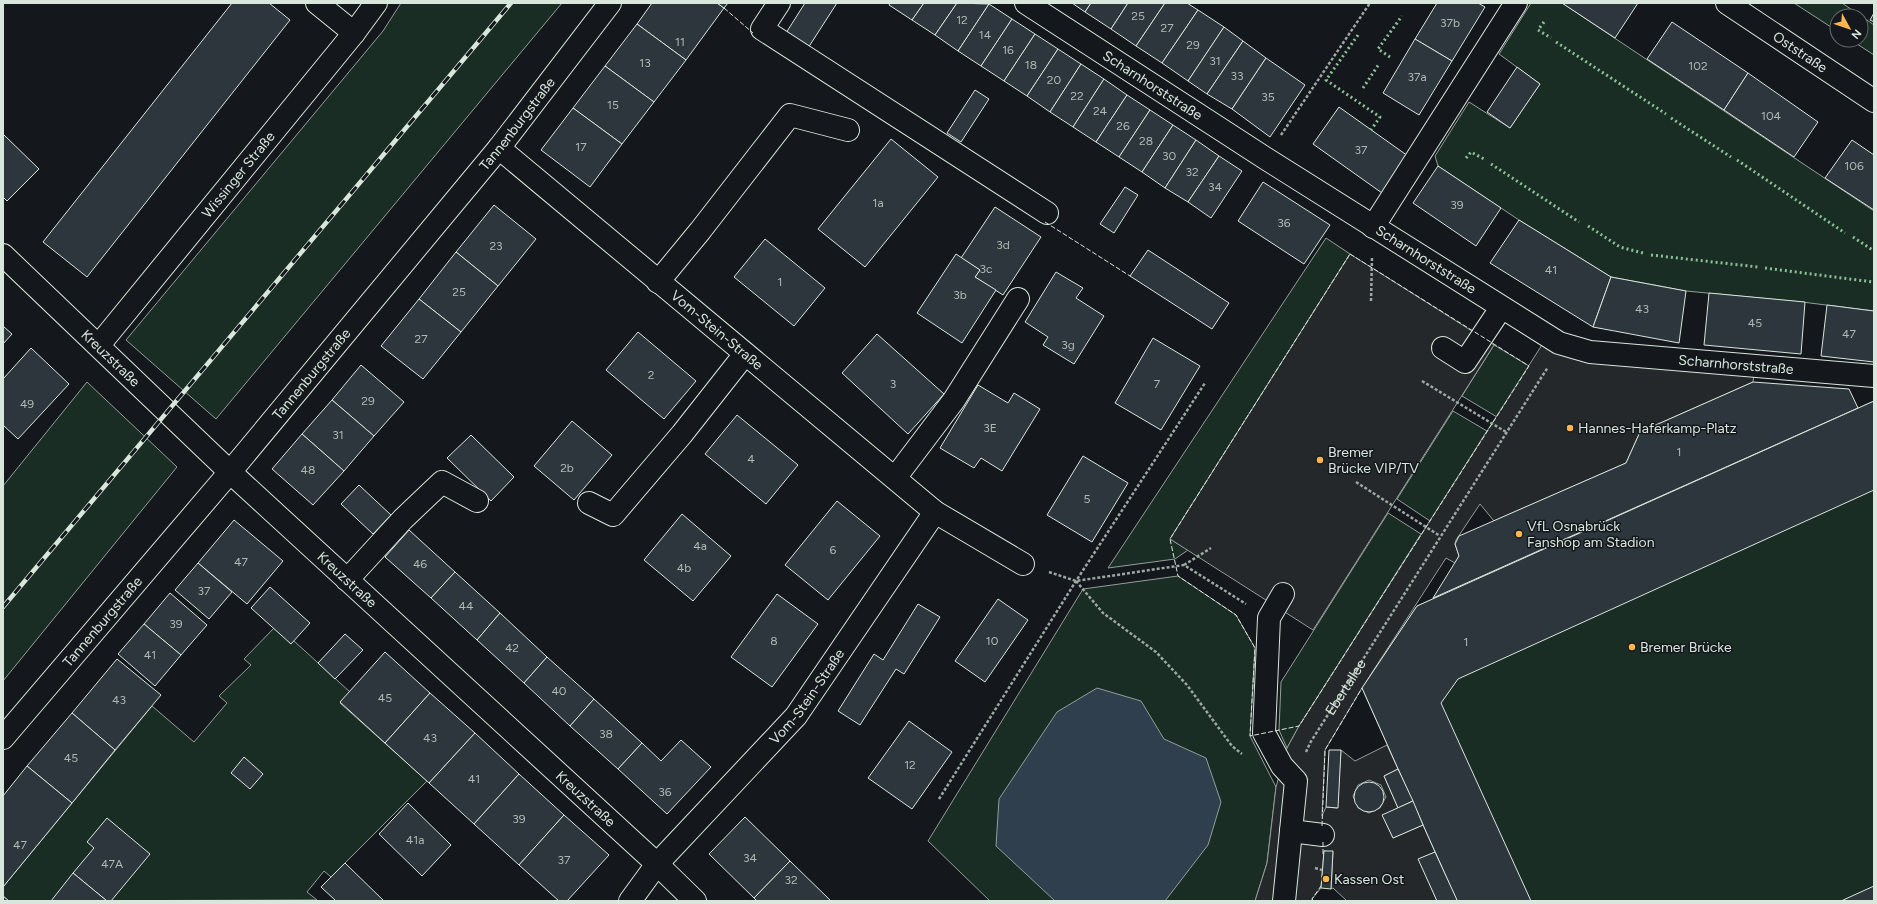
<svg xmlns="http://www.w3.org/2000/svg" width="1877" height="904" font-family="Figtree,sans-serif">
	<rect width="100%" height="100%" fill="#14181c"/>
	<!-- green -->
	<g fill="#1a2d24" stroke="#939e99">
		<path d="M401,3H562L216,419L126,340L383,31Z"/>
		<path d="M1531,3H1562L1874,211V311L1802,302L1686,291L1611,277L1519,220L1438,166L1435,156L1469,102L1510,128L1540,84L1499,54Z"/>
		<path d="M1794,3H1842L1861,16H1837V31Z"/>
		<path d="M1861,16L1874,25V55L1851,40H1861Z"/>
		<path d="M1326,238L1350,254L1170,539L1188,550L1175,559L1108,568Z"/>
		<path d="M1494,345L1529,366L1497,417L1462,396Z"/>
		<path d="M87,382L177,467L3,681V486Z"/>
		<path d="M1874,401V901H1457L1362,688L1417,606Z"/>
		<path d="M1453,411L1487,431L1430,521L1397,499Z"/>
		<path d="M1388,513L1421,534L1299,726L1287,748L1279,730L1281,682Z"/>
		<path d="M1178,576L1236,615L1255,648L1250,736L1276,787L1267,863L1255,901H990L928,841L1083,589Z"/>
		<path d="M274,628L294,641L350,692L340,703L427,781L331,877L324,871L307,892L317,900L9,901L3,896V887L152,706L194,742L227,703L219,696L251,665L244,659Z"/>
	</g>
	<!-- parking -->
	<g fill="#24282b" stroke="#939e99" fill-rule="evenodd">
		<path d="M1350,254L1494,345L1313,630L1170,539Z"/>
		<path d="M1547,337L1755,366L1753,382L1640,432L1626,463L1494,521L1480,504L1456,540L1455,544L1459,556L1455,563L1446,558L1362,688L1325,750L1322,816L1326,807L1337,808L1341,750L1355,761L1387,745L1398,769L1384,776L1398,808L1383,816L1393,838L1423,825L1435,852L1419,859L1437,901H1347L1333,888L1331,889L1333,852L1324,851L1321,888L1312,899L1313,901H1255L1267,863L1276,787L1287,748L1299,726ZM1369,780L1381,785L1386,797L1380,808L1369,813L1358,808L1353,796L1358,785Z"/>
	</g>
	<!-- water -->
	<path fill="#2f3f4d" stroke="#939e99" d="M1097,688L1141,701L1164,739L1206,758L1221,802L1208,845L1165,901H1055L996,846L999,799L1057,712Z"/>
	<!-- building -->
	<g fill="#2c363c" stroke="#d8e6dc">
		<path d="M232,3H269L290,20L87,277L43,242Z"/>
		<path d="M652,3H717L724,8L686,60L637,24Z"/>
		<path d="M717,3H728L724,8Z"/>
		<path d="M805,3H837L808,48L786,33Z"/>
		<path d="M890,3H924L912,20L889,5Z"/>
		<path d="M924,3H957L935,35L912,20Z"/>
		<path d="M957,3L989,4L958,51L935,35Z"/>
		<path d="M1072,3H1091L1085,12Z"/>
		<path d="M1091,3H1128L1111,29L1085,12Z"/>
		<path d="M1128,3H1165L1136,46L1111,29Z"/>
		<path d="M1165,3H1187L1198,10L1162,63L1136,46Z"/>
		<path d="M1437,3H1478L1485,7L1452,61L1415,39Z"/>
		<path d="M1562,3H1638L1615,38Z"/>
		<path d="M989,4L1012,19L981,66L958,51Z"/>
		<path d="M1198,10L1224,27L1188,81L1162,63Z"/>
		<path d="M1874,13V22L1870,20Z"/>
		<path d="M1012,19L1035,34L1004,81L981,66Z"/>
		<path d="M1672,22L1748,73L1724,110L1647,59Z"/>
		<path d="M637,24L686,60L654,102L605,66Z"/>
		<path d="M1224,27L1243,41L1207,94L1188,81Z"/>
		<path d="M1035,34L1058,49L1027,96L1004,81Z"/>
		<path d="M1415,39L1452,61L1419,115L1383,93Z"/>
		<path d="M1243,41L1266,58L1232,109L1207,94Z"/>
		<path d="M1058,49L1081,64L1050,112L1027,96Z"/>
		<path d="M1266,58L1305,85L1270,137L1232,109Z"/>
		<path d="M1081,64L1104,79L1073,127L1050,112Z"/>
		<path d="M605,66L654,102L622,144L573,108Z"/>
		<path d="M1517,67L1540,84L1510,128L1487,112Z"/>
		<path d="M1748,73L1818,122L1794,157L1724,110Z"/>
		<path d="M1104,79L1127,95L1096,142L1073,127Z"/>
		<path d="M975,90L989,99L961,142L947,133Z"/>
		<path d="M1127,95L1150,110L1119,157L1096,142Z"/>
		<path d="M1339,107L1408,156L1382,193L1313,144Z"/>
		<path d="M573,108L622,144L590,187L541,150Z"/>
		<path d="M1150,110L1173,125L1142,172L1119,157Z"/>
		<path d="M1173,125L1196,140L1165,188L1142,172Z"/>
		<path d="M3,134L39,169L7,201L3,197Z"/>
		<path d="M891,139L938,177L865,267L818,229Z"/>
		<path d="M1196,140L1219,156L1188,202L1165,188Z"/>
		<path d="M1852,140L1874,155V210L1825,178Z"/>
		<path d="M1219,156L1242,171L1211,218L1188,202Z"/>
		<path d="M1438,166L1501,208L1476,246L1413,203Z"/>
		<path d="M1263,182L1330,225L1304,264L1238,221Z"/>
		<path d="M1125,187L1138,195L1114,233L1100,224Z"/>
		<path d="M494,205L536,239L498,286L456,252Z"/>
		<path d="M995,207L1041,237L1003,295L975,277L980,270L961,258Z"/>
		<path d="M1519,220L1611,277L1593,327L1490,263Z"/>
		<path d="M765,239L825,288L794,326L734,277Z"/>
		<path d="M1148,250L1229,303L1212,329L1130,276Z"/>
		<path d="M456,252L498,286L461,332L419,299Z"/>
		<path d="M956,254L980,270L975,277L996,290L962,343L917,313Z"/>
		<path d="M1056,272L1083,288L1076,298L1104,316L1074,364L1043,345L1048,337L1025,322Z"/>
		<path d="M1611,277L1686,291L1679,343L1593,327Z"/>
		<path d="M1709,293L1805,302L1801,354L1704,345Z"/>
		<path d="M419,299L461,332L423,379L381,346Z"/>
		<path d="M1827,305L1874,311V362L1821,356Z"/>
		<path d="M3,326L12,334L3,344Z"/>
		<path d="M638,332L696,381L664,419L606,370Z"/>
		<path d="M877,334L944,394L908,434L842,373Z"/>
		<path d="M1153,338L1200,366L1161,430L1115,403Z"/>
		<path d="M31,348L69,384L18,439L3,425V379Z"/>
		<path d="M361,365L404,402L374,436L332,400Z"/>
		<path d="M1753,382L1849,389L1858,408L1433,598L1459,556L1455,544L1459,536L1626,463L1640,432Z"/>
		<path d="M978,385L1008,403L1014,393L1040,409L1002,471L981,458L974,468L940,448Z"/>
		<path d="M332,400L374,436L344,471L302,434Z"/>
		<path d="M1874,401V490L1458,679L1441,703L1531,901H1457L1362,688L1417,606Z"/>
		<path d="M737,415L798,465L766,504L705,454Z"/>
		<path d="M572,421L612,455L574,500L534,466Z"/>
		<path d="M302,434L344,471L313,505L272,469Z"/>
		<path d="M471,435L514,477L491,501L447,458Z"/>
		<path d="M1083,456L1128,483L1092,542L1047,515Z"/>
		<path d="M359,485L391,515L373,534L341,504Z"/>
		<path d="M837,501L880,536L828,600L785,565Z"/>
		<path d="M682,514L731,556L693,601L644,560Z"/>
		<path d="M234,520L283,561L247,604L198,563Z"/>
		<path d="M409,530L455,572L431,598L385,557Z"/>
		<path d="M198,563L232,592L209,619L175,590Z"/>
		<path d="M455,572L500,613L477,640L431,598Z"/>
		<path d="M270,587L310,623L291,644L251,608Z"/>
		<path d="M170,593L207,625L181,655L144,624Z"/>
		<path d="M777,594L818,624L772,687L731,657Z"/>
		<path d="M998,599L1028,620L985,682L955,661Z"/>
		<path d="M918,604L940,617L904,674L896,669L860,725L838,711L874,654L883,660Z"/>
		<path d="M500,613L547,657L524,683L477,640Z"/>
		<path d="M144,624L181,655L155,686L118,654Z"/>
		<path d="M345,634L363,650L335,679L318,663Z"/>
		<path d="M385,652L430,693L385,743L340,702Z"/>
		<path d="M547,657L594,699L570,726L524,683Z"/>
		<path d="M117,659L161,695L115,750L72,713Z"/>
		<path d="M430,693L475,733L429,783L385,743Z"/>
		<path d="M594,699L642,743L618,769L570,726Z"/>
		<path d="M72,713L115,750L72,803L27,766Z"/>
		<path d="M909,721L952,752L912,809L868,778Z"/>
		<path d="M475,733L519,774L474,824L429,783Z"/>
		<path d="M681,740L711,767L667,814L618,769L642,743L661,761Z"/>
		<path d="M1329,750H1341L1338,808L1326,807Z"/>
		<path d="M244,757L263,774L250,789L231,773Z"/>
		<path d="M27,766L72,803L3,887V796Z"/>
		<path d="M1398,769L1413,801L1398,808L1384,776Z"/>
		<path d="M519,774L564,815L519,865L474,824Z"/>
		<circle cx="1369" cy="797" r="15"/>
		<path d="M1413,801L1423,825L1393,838L1382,815Z"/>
		<path d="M408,803L451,845L422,876L379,834Z"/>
		<path d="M564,815L609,855L567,901H559L519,865Z"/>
		<path d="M745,817L790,861L754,898L709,854Z"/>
		<path d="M107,818L150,854L111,901H107L73,873L94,848L87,842Z"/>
		<path d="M1324,851H1333L1331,889L1321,888Z"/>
		<path d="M1435,852L1457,900L1455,901H1437L1418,859Z"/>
		<path d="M790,861L831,901H757L754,898Z"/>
		<path d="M345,863L384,901H336L321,887Z"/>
		<path d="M73,873L107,901H51Z"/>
		<path d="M1874,886V901H1841Z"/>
		<path d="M3,896L9,901H3Z"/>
	</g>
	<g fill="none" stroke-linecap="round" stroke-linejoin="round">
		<!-- minor casing -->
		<g stroke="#d8e6dc" stroke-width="24">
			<g id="minor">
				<path d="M317,3L354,33"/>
				<path d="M779,3L762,29L1047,213"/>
				<path id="s2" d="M1026,3L1265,158L1559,343L1590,352L1874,376"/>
				<path id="s3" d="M1727,3L1874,101"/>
				<path id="s4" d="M499,148L935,512L1023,564"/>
				<path d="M1373,227L1516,3"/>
				<path id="s5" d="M3,255L230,472L657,864L695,901"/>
				<path d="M658,282L700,231L790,115L848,130"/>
				<path id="s6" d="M99,345L354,33L376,3"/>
				<path d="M1443,348L1465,362L1501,308"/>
				<path d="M895,478L954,400L1018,299"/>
				<path d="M589,503L613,515L682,434L745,354"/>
				<path d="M347,580L403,519L442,482L477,501"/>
				<path d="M1283,594L1269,618L1264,733L1282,766L1296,781L1284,901"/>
				<path id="s7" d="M3,738L230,472L499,148L610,3"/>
				<path d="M1291,831L1323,835"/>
				<path id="s8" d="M630,901L657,864L796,716L935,512"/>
			</g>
		</g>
		<!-- path -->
		<g stroke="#9da8a2" stroke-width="2.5" stroke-dasharray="3 2" stroke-linecap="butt">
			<path d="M1281,135L1370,3"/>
			<path d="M1371,301L1372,258"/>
			<path d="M1422,381L1506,432"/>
			<path d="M1356,482L1440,536"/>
			<path d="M1184,565L1211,548"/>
			<path d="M1049,572L1076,581L1184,565L1246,604"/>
			<path d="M1076,581L1103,613L1156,652L1187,685L1232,746L1242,754"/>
			<path id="s1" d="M1306,752L1310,743L1548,367"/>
			<path d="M939,799L1076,581L1205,383"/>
			<path d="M1315,868L1322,870"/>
		</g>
		<!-- minor -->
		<use href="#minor" stroke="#14181c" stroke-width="22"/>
		<!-- rail casing -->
		<g stroke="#d8e6dc" stroke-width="4.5">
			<path id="rail" d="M3,607L511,3"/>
		</g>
		<!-- rail -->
		<use href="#rail" stroke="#14181c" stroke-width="3" stroke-dasharray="9" stroke-linecap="butt"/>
		<!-- hedge -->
		<g stroke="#8ac095" stroke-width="3" stroke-dasharray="2 3" stroke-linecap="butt">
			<path d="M1544,22L1538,30L1551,38"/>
			<path d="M1358,35L1326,80L1380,117L1371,130"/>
			<path d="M1556,42L1666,114"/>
			<path d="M1390,57L1378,49L1402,16"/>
			<path d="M1363,88L1379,64"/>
			<path d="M1671,118L1731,157"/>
			<path d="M1466,158L1471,152L1484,159"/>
			<path d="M1737,160L1845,233"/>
			<path d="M1491,164L1579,222"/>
			<path d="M1588,226L1620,247L1643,253"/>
			<path d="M1853,237L1874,251"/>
			<path d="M1651,255L1758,267"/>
			<path d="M1765,268L1873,282"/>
		</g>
		<!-- fence -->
		<g stroke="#d8e6dc" stroke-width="1" stroke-dasharray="5 2" stroke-linecap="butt">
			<path d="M724,8L753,33"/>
			<path d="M1045,222L1130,276"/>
			<path d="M1350,254L1529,366L1299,726L1250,736L1255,648L1236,615L1178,576L1170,539Z"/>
			<path d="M1322,826L1325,750L1362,688"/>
			<path d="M1323,842V854"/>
			<path d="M1313,901L1312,899L1321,886"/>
		</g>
	</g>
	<!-- markers -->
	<g fill="#ffb74d" stroke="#14181c" stroke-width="1.5">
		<circle cx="1570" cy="428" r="4"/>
		<circle cx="1320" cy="460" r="4"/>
		<circle cx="1519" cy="534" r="4"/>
		<circle cx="1632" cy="647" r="4"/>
		<circle cx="1326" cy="879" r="4"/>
	</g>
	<g text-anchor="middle" stroke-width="3" stroke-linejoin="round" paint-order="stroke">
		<!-- number labels -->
		<g font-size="12" fill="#adbab4">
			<text x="1138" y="20">25</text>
			<text x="962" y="24">12</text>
			<text x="1450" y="27">37b</text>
			<text x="1167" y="32">27</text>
			<text x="985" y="39">14</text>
			<text x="680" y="46">11</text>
			<text x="1193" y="49">29</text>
			<text x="1008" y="54">16</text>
			<text x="1215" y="65">31</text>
			<text x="645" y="67">13</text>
			<text x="1031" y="69">18</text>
			<text x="1698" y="70">102</text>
			<text x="1237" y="80">33</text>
			<text x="1417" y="81">37a</text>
			<text x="1054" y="84">20</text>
			<text x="1077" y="100">22</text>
			<text x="1268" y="101">35</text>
			<text x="613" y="109">15</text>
			<text x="1100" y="115">24</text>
			<text x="1771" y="120">104</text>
			<text x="1123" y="130">26</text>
			<text x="1146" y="145">28</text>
			<text x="581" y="151">17</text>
			<text x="1361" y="154">37</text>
			<text x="1169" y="160">30</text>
			<text x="1854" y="170">106</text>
			<text x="1192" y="176">32</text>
			<text x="1215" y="191">34</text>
			<text x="878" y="207">1a</text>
			<text x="1457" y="209">39</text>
			<text x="1284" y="227">36</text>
			<text x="1003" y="249">3d</text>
			<text x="496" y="250">23</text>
			<text x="986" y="273">3c</text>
			<text x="1551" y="274">41</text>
			<text x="780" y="286">1</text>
			<text x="459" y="296">25</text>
			<text x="960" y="299">3b</text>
			<text x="1642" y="313">43</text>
			<text x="1755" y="327">45</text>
			<text x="1849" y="338">47</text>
			<text x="421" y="343">27</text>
			<text x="1068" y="349">3g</text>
			<text x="651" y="379">2</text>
			<text x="893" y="388">3</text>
			<text x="1157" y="388">7</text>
			<text x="368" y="405">29</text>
			<text x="27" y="408">49</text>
			<text x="990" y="432">3E</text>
			<text x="338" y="439">31</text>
			<text x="1679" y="456">1</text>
			<text x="751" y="463">4</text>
			<text x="567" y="472">2b</text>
			<text x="308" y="474">48</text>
			<text x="1087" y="503">5</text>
			<text x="700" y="550">4a</text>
			<text x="833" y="554">6</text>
			<text x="241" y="566">47</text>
			<text x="420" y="568">46</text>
			<text x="684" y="572">4b</text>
			<text x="204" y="595">37</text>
			<text x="466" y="610">44</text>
			<text x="176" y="628">39</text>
			<text x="774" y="645">8</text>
			<text x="992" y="645">10</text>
			<text x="1466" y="646">1</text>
			<text x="512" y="652">42</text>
			<text x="150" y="659">41</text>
			<text x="559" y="695">40</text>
			<text x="385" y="702">45</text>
			<text x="119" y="704">43</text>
			<text x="606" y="738">38</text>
			<text x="430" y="742">43</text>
			<text x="71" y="762">45</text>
			<text x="910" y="769">12</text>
			<text x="474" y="783">41</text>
			<text x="665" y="796">36</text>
			<text x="519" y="823">39</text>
			<text x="415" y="844">41a</text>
			<text x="20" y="849">47</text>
			<text x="750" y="862">34</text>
			<text x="564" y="864">37</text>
			<text x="112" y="868">47A</text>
			<text x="791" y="884">32</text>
		</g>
		<!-- street labels -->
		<g font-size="14" fill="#d8e6dc" stroke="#14181c">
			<text dy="5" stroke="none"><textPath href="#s3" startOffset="88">Oststraße</textPath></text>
			<text dy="5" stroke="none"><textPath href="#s2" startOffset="151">Scharnhorststraße</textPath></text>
			<text dy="5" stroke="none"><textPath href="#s7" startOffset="801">Tannenburgstraße</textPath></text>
			<text dy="5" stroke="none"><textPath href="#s6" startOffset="220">Wissinger Straße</textPath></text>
			<text dy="5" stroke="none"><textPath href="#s2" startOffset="475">Scharnhorststraße</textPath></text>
			<text dy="5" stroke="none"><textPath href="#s4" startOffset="284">Vom-Stein-Straße</textPath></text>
			<text dy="5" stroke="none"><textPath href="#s5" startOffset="149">Kreuzstraße</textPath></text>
			<text dy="5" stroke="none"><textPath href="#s2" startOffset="811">Scharnhorststraße</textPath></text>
			<text dy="5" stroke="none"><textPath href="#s7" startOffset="477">Tannenburgstraße</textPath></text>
			<text dy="5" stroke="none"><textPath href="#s5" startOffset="473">Kreuzstraße</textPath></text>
			<text dy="5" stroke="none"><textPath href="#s7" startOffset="153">Tannenburgstraße</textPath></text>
			<text dy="5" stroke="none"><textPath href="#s1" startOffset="76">Ebertallee</textPath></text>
			<text dy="5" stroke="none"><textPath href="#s8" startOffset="271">Vom-Stein-Straße</textPath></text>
			<text dy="5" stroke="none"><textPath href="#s5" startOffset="797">Kreuzstraße</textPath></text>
		</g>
		<!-- poi labels -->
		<g font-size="14" fill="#d8e6dc" stroke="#14181c" text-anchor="start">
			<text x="1578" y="433">Hannes-Haferkamp-Platz</text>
			<text x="1328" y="457">Bremer<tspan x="1328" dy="16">Brücke VIP/TV</tspan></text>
			<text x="1527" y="531">VfL Osnabrück<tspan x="1527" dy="16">Fanshop am Stadion</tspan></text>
			<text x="1640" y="652">Bremer Brücke</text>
			<text x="1334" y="884">Kassen Ost</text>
		</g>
	</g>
	<!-- border -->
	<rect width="1877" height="904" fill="none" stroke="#d8e6dc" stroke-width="8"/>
	<!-- north arrow -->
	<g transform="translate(1849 28) rotate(130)"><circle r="19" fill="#14181c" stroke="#626a69"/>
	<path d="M0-3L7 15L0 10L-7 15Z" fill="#ffb74d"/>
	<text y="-6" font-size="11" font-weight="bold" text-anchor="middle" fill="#d8e6dc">N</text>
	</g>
</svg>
